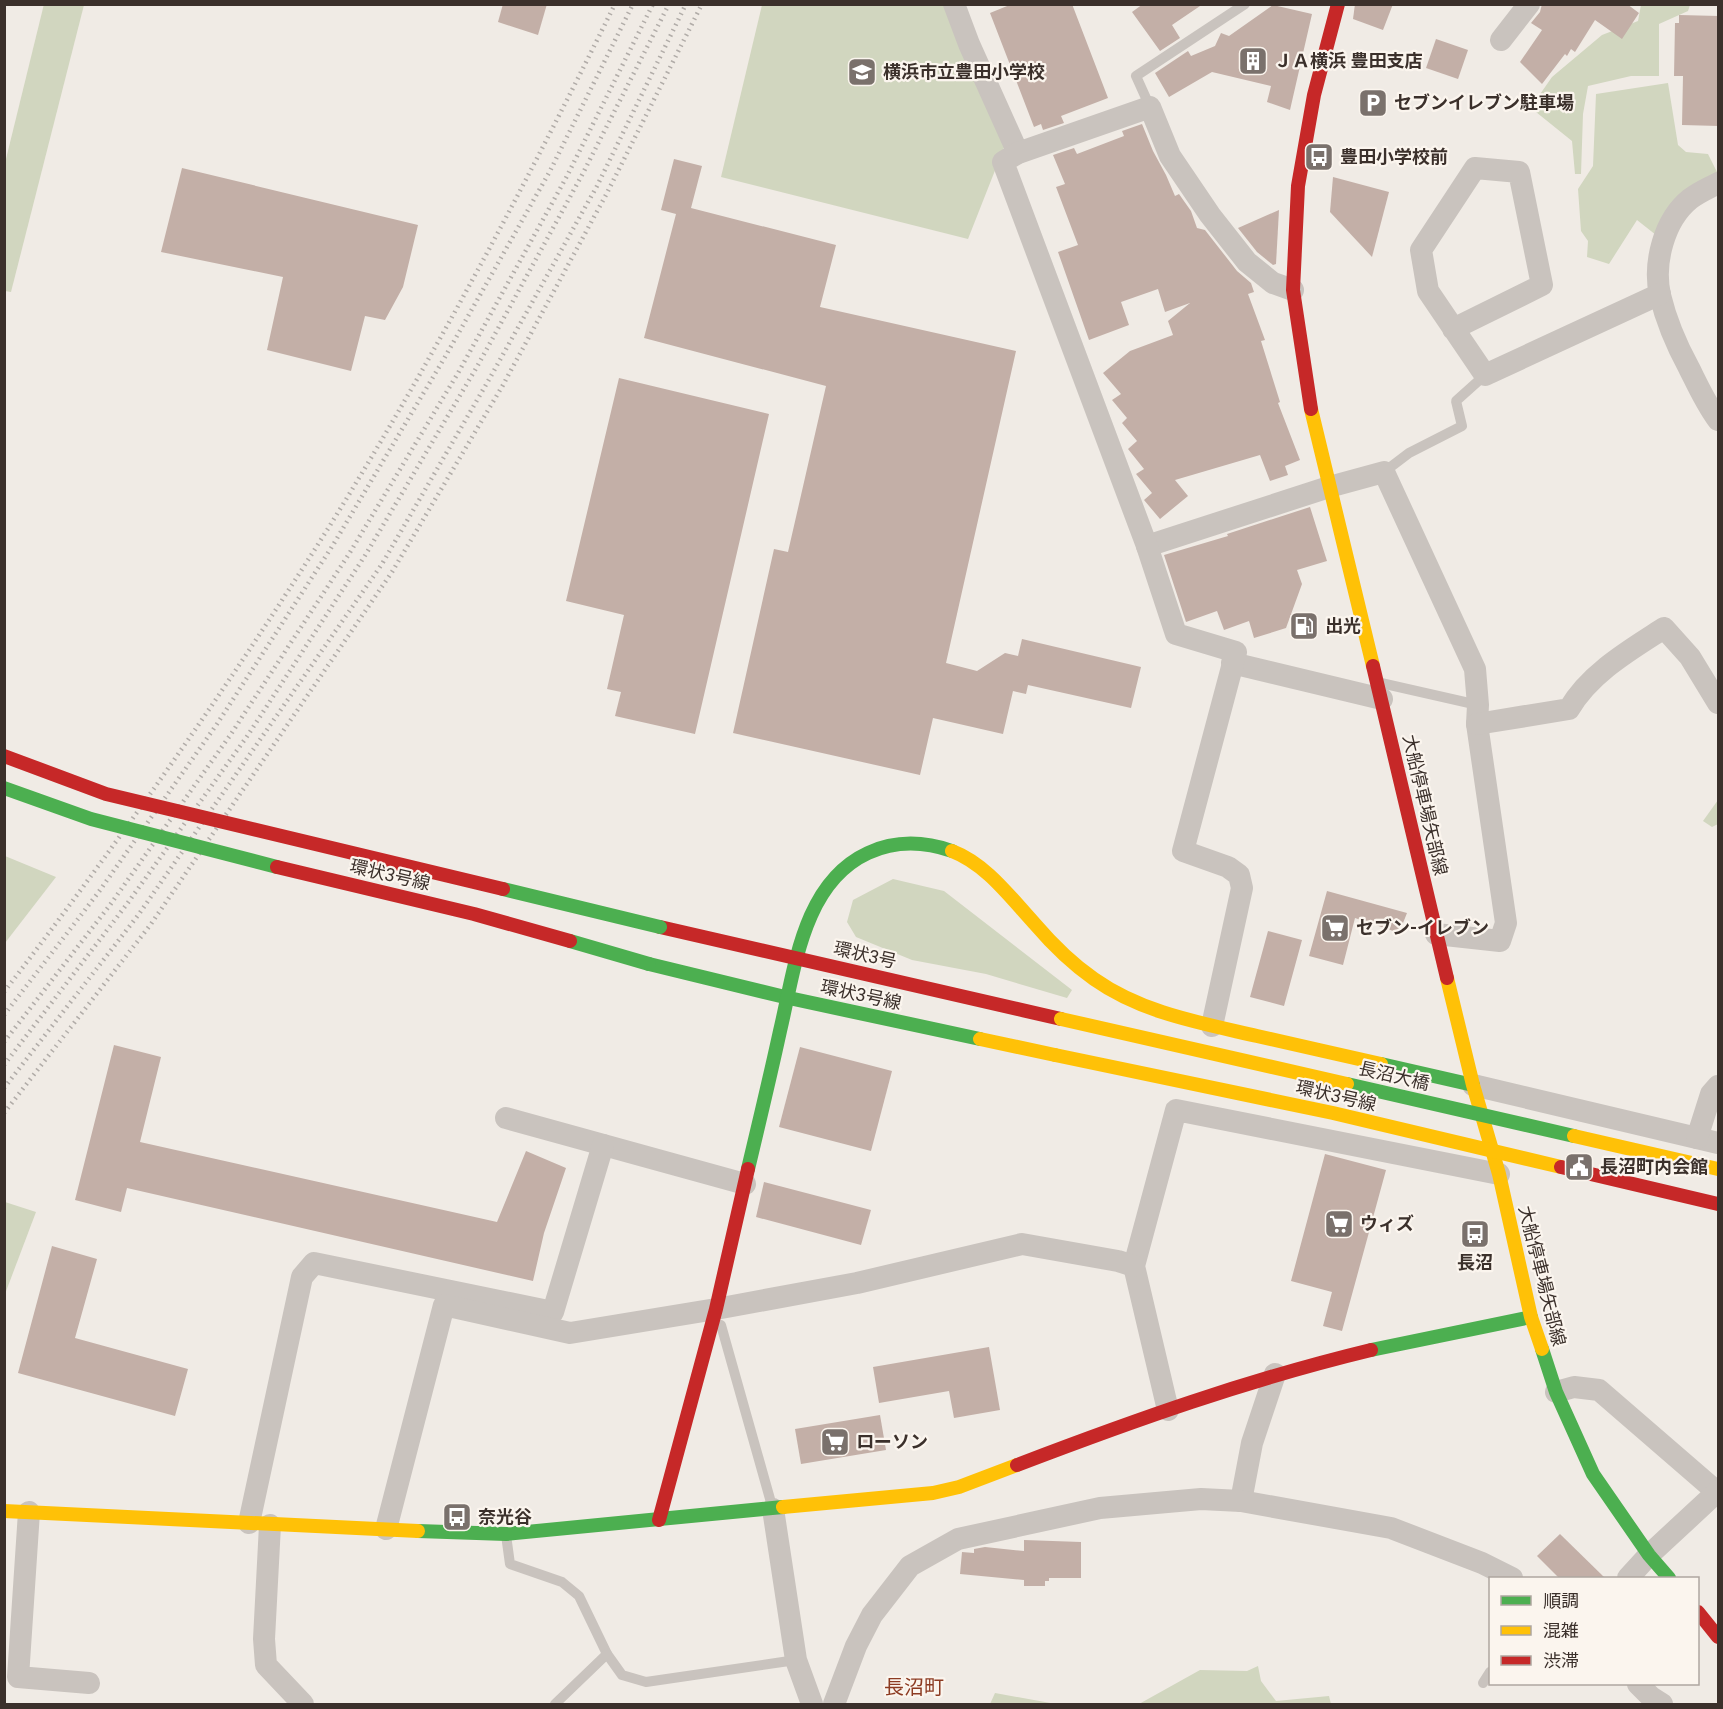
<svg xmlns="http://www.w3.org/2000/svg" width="1723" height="1709" font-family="Roboto,'Noto Sans JP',sans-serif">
	<rect width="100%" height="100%" fill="#f0ebe5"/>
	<!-- green -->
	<g fill="#d1d6bf">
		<path d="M44,4L84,5L11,292L5,291V163Z"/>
		<path d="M762,5H951L1007,140L968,239L721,177Z"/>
		<path d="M1641,5H1690L1688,11L1659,24V76H1631L1588,86L1583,114L1581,174H1575L1572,141L1536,112V100L1552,77L1602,35L1638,21Z"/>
		<path d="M1668,83L1678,145L1686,152L1708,154L1718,174L1656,235L1637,220L1609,264L1587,257L1588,241L1581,231L1578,189L1593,166L1596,94Z"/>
		<path d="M1718,800V824L1712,827L1703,821Z"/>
		<path d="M5,856L56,877L5,943Z"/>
		<path d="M893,879L944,891L1072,990L1067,998L986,974L912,960L856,937L847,922L853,900Z"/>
		<path d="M5,1202L36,1212L5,1294L4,1202Z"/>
		<path d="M1258,1666L1261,1681L1276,1701L1329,1696L1331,1704H1139L1200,1670L1247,1671Z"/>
		<path d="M995,1693L1056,1704H990Z"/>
	</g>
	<!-- building -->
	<g fill="#c3afa7">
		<path d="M503,4H547L538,35L498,22Z"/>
		<path d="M1012,4H1072L1108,98L1061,116L1064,123L1043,130L1041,124L1034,127L990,13Z"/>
		<path d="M1143,4H1203L1172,25L1180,38L1160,51L1132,12Z"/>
		<path d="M1355,4H1393L1383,30L1353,19Z"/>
		<path d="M1542,4H1627L1639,13L1622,39L1595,20L1575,52L1571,49L1567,56L1565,54L1542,84L1520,62L1542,30L1531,23L1540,12Z"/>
		<path d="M1273,5L1312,14L1290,110L1267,102L1271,86L1212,72L1169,97L1155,73L1188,51L1191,56L1215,46L1221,33L1229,36Z"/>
		<path d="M1679,15L1719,16V126L1682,125L1683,76H1674L1675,23H1679Z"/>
		<path d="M1436,39L1468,50L1458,79L1426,68Z"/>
		<path d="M1142,124L1153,151L1166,175L1175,196L1179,194L1191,211L1197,228L1205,230L1237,271L1251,283L1254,292L1248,294L1265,340L1261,341L1280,402L1278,403L1300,460L1285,466L1288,475L1270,481L1260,455L1175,480L1188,496L1160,519L1144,500L1152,493L1136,474L1144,469L1128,449L1137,441L1122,423L1127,418L1112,400L1121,394L1103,373L1130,351L1173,335L1168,321L1190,303L1165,312L1158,289L1121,302L1129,325L1089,340L1058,252L1078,245L1056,187L1065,184L1053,155L1074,148L1077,154L1124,136L1122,131Z"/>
		<path d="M674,159L702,166L691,208L836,245L820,307L1016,351L946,663L977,671L1005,653L1018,656L1022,639L1141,667L1131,708L1028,685L1026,694L1013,691L1003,734L933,718L920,775L733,733L774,549L788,552L826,386L644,338L676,214L661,210Z"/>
		<path d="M182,168L418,225L403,287L385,320L365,316L351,371L267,350L283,277L161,252Z"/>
		<path d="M1333,177L1389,192L1372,257L1330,212Z"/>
		<path d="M1279,210L1276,264L1273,265L1257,252L1238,228Z"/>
		<path d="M619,378L769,414L695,734L615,716L621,692L607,689L624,615L566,601Z"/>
		<path d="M1310,507L1327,561L1297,570L1302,584L1286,628L1254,638L1249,621L1224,630L1217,611L1186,622L1164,555L1228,536L1227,534Z"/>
		<path d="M1327,891L1407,913L1399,933L1355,918L1343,965L1309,956Z"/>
		<path d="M1268,931L1302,940L1284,1006L1250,997Z"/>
		<path d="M114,1045L161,1057L140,1142L497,1222L526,1151L566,1168L544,1233L533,1281L127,1188L121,1212L75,1200Z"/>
		<path d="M800,1047L892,1071L871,1151L779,1127Z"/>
		<path d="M1325,1154L1386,1170L1342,1331L1323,1326L1332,1292L1291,1281Z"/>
		<path d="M764,1182L871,1210L861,1245L756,1217Z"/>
		<path d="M52,1246L97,1259L75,1338L188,1369L175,1416L18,1373Z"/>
		<path d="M989,1347L1000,1410L954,1418L949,1391L879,1403L873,1367Z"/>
		<path d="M880,1415L886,1450L801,1464L795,1429Z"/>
		<path d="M1560,1534L1605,1578H1559L1537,1556Z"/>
		<path d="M1024,1540L1081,1542V1578H1049V1581H1045V1586H1024V1580L960,1574L962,1552L974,1553V1549L985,1547L1024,1551Z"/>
	</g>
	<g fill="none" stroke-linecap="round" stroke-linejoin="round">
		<!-- lane -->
		<g stroke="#c9c3be" stroke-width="10">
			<path d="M1150,107L1136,76L1245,4"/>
			<path d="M1384,472L1409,453L1462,426L1456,401L1485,375"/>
			<path d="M1381,683L1478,705"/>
			<path d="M721,1325L772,1506"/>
			<path d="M506,1535L510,1564L562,1582L579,1596L607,1654L622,1675L646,1682L796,1660"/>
			<path d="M1483,1683L1490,1672"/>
			<path d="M555,1704L607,1654"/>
		</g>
		<!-- street -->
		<g stroke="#c9c3be" stroke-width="22">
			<path d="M954,4L969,44L1018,153"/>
			<path d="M1501,40L1529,4"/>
			<path d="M1718,183C1709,188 1699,192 1690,199C1664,220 1653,263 1660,295C1666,320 1677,346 1689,368C1698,386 1706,404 1718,420"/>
			<path d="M1453,329L1542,285L1519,172L1475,168L1421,250L1428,291L1485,375L1660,294"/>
			<path d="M1147,546L1329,487L1384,472L1475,669L1478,705L1477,724L1506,923L1500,941L1436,934"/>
			<path d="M1232,663L1382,699"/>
			<path d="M1477,724L1569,709C1590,673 1630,650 1664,628L1690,657L1718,703"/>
			<path d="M1212,1026L1242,888L1239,875L1228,867L1183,851L1236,652L1176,634L1147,546L1003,162L1018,153L1150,107L1170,156L1210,215L1247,262L1273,283L1293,290"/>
			<path d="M1473,1085L1718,1143"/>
			<path d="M506,1118L745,1184"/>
			<path d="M1697,1138L1711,1094L1718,1086"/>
			<path d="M1556,1392L1574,1387L1599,1390L1718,1493"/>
			<path d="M1168,1410L1134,1266L1176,1110L1499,1174"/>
			<path d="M1241,1501L1252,1443L1275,1374"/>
			<path d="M773,1509L796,1660L812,1704"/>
			<path d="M29,1512L18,1677L89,1683"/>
			<path d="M249,1523L302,1277L314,1263L553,1312L603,1145"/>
			<path d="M270,1525L264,1639L266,1665L303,1704"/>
			<path d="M386,1529L444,1305L570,1333L716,1309L857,1283L1022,1244L1118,1261L1134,1266"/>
			<path d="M1628,1578L1649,1555L1718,1491"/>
			<path d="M1638,1684L1651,1697L1662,1704"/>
			<path d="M834,1704L856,1646L872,1615L910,1566L958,1539L1100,1508L1201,1499L1241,1501L1391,1528L1482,1563L1512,1578"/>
		</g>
		<!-- fast -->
		<g stroke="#4caf50" stroke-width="14">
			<path d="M649,964L789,998L980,1039"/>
			<path d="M1381,1064L1473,1085"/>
			<path d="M748,1169C759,1123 770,1077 780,1031C795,968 803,883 868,853C896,840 923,841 952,851"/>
			<path d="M1542,1349L1556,1392L1593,1474L1649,1555L1669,1578"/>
			<path d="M1371,1350L1531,1317"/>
			<path d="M418,1531L506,1534L783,1507"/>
		</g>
		<!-- slow -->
		<g stroke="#ffc107" stroke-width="14">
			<path d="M1311,409L1373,666"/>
			<path d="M952,851C986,864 1010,897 1034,923C1052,944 1071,963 1094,979C1142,1013 1201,1023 1257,1036C1298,1045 1340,1055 1381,1064"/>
			<path d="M1447,978L1473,1085L1499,1174L1531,1317L1542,1349"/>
			<path d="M980,1039L1055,1055"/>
			<path d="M783,1507L933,1493L959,1487L1017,1465"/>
			<path d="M4,1511L418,1531"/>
		</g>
		<!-- jam -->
		<g stroke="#c62828" stroke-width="14">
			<path d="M1311,409L1293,290L1298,186L1314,95L1338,4"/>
			<path d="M1373,666L1447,978"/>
			<path d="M660,927L1061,1019"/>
			<path d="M1017,1465C1135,1420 1247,1380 1371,1350"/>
			<path d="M659,1520L716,1309L748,1169"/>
			<path d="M1698,1612L1718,1637"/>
		</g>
		<!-- rail -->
		<g stroke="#b1aca8" stroke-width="4.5" stroke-dasharray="1.5 4.5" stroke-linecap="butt">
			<path d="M4,992C119,842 228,687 329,527C434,358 527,182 615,4"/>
			<path d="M4,1015L98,893L217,724L333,545L445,357L550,171L633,4"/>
			<path d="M4,1042L110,905L231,734L349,554L458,373L567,176L653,4"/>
			<path d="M4,1065L127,904L248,735L366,554L478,365L582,175L669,4"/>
			<path d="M4,1088L139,914L382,564L491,376L597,186L686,4"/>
			<path d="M4,1113L151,924L392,572L503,385L607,193L702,4"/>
		</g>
		<!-- fast-bridge -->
		<g stroke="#4caf50" stroke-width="14">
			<path d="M4,788L91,819L277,867"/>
			<path d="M503,889L660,927"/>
			<path d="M570,941L649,964"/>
			<path d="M1347,1084L1574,1136"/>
		</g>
		<!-- slow-bridge -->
		<g stroke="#ffc107" stroke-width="14">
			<path d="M1061,1019L1347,1084"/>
			<path d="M1055,1055L1333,1113L1561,1167"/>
			<path d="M1574,1136L1718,1169"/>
		</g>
		<!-- jam-bridge -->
		<g stroke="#c62828" stroke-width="14">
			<path d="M4,756L106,794L503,889"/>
			<path d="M277,867L474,914L570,941"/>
			<path d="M1561,1167L1718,1204"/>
		</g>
	</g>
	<!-- icons -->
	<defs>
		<g id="building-square" transform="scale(1.5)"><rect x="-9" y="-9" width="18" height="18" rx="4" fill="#7a716c" stroke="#fbf5ee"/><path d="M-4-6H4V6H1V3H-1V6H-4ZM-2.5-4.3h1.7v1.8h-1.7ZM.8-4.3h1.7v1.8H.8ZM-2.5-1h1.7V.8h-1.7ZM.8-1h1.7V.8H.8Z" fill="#fff"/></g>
		<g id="school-square" transform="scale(1.5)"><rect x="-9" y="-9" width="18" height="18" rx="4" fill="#7a716c" stroke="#fbf5ee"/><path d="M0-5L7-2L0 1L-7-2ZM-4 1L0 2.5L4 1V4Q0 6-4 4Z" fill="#fff"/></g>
		<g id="parking-square" transform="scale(1.5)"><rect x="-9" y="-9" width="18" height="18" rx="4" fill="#7a716c" stroke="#fbf5ee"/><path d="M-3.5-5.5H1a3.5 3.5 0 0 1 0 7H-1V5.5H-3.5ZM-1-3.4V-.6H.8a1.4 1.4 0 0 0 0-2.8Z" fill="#fff"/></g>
		<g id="bus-square" transform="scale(1.5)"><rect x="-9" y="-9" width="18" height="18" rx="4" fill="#7a716c" stroke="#fbf5ee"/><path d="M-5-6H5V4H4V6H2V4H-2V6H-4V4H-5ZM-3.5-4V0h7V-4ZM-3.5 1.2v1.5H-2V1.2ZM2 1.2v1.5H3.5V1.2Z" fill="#fff"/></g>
		<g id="fuel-square" transform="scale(1.5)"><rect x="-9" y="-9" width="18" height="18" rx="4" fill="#7a716c" stroke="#fbf5ee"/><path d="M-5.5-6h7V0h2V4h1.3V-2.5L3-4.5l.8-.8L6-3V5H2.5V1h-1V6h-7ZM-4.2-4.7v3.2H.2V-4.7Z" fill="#fff"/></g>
		<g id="supermarket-square" transform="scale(1.5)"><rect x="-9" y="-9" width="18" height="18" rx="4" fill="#7a716c" stroke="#fbf5ee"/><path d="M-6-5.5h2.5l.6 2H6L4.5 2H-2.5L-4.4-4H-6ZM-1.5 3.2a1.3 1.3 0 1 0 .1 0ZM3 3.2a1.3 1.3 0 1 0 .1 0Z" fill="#fff"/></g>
		<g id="civic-square" transform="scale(1.5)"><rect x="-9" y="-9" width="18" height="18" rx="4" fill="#7a716c" stroke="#fbf5ee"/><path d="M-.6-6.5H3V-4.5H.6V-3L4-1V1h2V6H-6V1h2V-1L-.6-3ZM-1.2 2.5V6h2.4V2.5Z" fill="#fff"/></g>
	</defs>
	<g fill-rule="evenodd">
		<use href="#building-square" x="1253" y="61"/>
		<use href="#school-square" x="862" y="72"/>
		<use href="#parking-square" x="1373" y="103"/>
		<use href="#bus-square" x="1319" y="157"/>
		<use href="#fuel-square" x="1304" y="626"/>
		<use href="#supermarket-square" x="1335" y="928"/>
		<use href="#civic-square" x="1579" y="1167"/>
		<use href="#supermarket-square" x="1339" y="1224"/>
		<use href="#bus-square" x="1475" y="1234"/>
		<use href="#supermarket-square" x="835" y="1442"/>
		<use href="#bus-square" x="457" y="1517"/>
	</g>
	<g text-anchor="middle" stroke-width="4.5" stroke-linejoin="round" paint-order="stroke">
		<!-- poi labels -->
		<g font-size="18" font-weight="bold" fill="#3b302b" stroke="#fbf5ee" text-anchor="start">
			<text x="1274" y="67">ＪＡ横浜 豊田支店</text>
			<text x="883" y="78">横浜市立豊田小学校</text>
			<text x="1394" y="109">セブンイレブン駐車場</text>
			<text x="1340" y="163">豊田小学校前</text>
			<text x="1325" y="632">出光</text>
			<text x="1356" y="934">セブン-イレブン</text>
			<text x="1600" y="1173">長沼町内会館</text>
			<text x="1360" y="1230">ウィズ</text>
			<text x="1475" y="1269" text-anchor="middle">長沼</text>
			<text x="856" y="1448">ローソン</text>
			<text x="478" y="1523">奈光谷</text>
		</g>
		<!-- street labels -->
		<g font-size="18" fill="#3b302b" stroke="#fbf5ee">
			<text transform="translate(1425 805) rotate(77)" y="6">大船停車場矢部線</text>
			<text transform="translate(390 875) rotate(13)" y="6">環状3号線</text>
			<text transform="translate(865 955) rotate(13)" y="6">環状3号</text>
			<text transform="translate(861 995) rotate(12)" y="6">環状3号線</text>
			<text transform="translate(1394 1076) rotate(13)" y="6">長沼大橋</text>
			<text transform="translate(1336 1096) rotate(13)" y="6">環状3号線</text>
			<text transform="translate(1542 1276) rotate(76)" y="6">大船停車場矢部線</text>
		</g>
		<!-- neighbourhood labels -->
		<g font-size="20" fill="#8c3b22" stroke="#fbf5ee">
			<text x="914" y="1694">長沼町</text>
		</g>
	</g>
	<!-- border -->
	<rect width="1723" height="1709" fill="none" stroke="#3b302b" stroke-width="12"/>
	<!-- legend -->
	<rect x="1489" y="1577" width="210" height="108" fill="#fbf5ee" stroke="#aea6a0" stroke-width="1.5"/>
	<rect x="1501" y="1596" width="30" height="9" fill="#4caf50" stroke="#aea6a0" stroke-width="1.5"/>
	<text x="1543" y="1607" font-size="18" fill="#3b302b">順調</text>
	<rect x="1501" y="1626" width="30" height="9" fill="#ffc107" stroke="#aea6a0" stroke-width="1.5"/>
	<text x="1543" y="1637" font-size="18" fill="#3b302b">混雑</text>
	<rect x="1501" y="1656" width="30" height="9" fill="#c62828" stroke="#aea6a0" stroke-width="1.5"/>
	<text x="1543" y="1667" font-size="18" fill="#3b302b">渋滞</text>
</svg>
